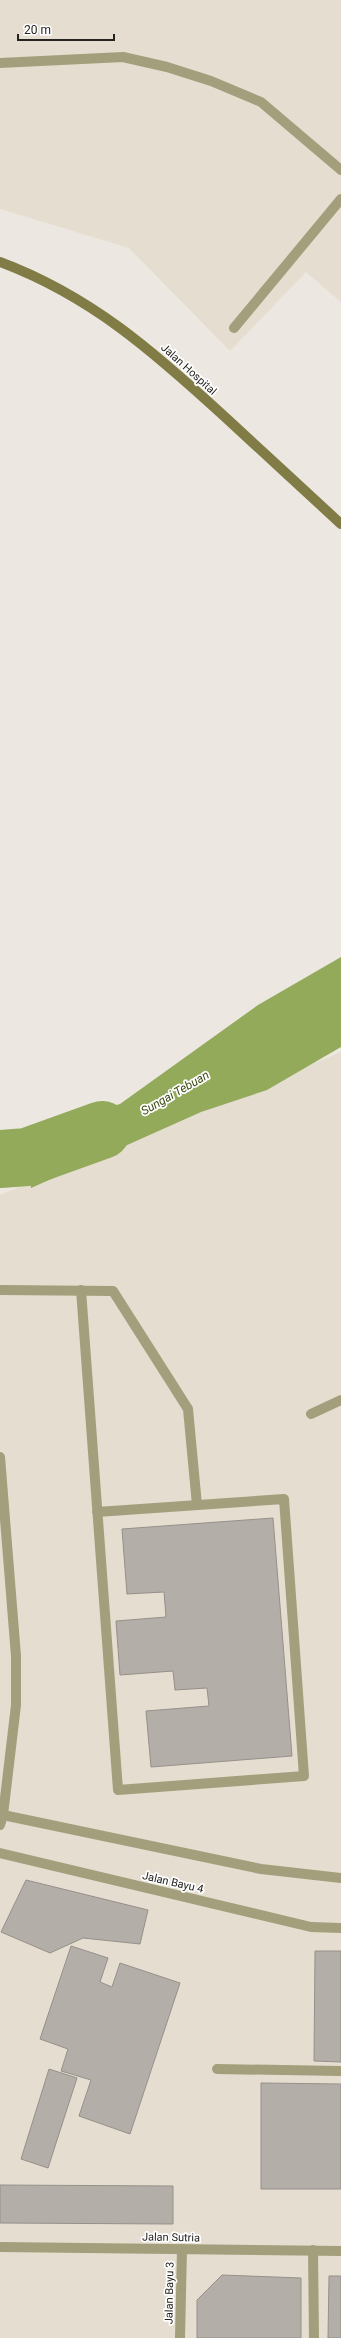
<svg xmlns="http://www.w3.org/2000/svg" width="341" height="2338" font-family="Roboto,sans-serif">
	<rect width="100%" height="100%" fill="#ece8e1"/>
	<!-- built -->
	<g fill="#e5ddcf">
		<path d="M0,0H341V302L306,272L230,351L129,248L0,209Z"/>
		<path d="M341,1052V2338H0V1195Z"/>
	</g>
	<!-- water -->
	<path fill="#92aa5a" d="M341,957V1047L267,1090L201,1112L31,1188L24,1130L120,1104L258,1005Z"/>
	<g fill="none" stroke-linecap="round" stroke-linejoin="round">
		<!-- river -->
		<path stroke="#92aa5a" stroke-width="58" d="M0,1159L27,1157L102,1130"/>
	</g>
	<!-- building -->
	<g fill="#b4aea8" stroke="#96908b">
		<path d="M273,1518L292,1756L151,1767L146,1711L209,1706L207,1688L175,1690L173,1671L120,1675L116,1621L166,1617L164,1592L127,1594L122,1529Z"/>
		<path d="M26,1880L148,1910L140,1944L83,1938L50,1953L1,1932Z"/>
		<path d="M71,1946L108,1958L100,1982L112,1987L120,1963L180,1983L130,2134L79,2116L91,2080L61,2071L68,2049L40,2039Z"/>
		<path d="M315,1951H341V2062L314,2061Z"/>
		<path d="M49,2069L77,2078L48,2168L21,2159Z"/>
		<path d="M261,2083L341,2084V2189H261Z"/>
		<path d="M0,2185L173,2186V2224L0,2223Z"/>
		<path d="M222,2275L301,2278V2338H197V2300Z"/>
		<path d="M329,2276H341V2338H328Z"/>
	</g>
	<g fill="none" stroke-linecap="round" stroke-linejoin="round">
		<!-- service -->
		<g stroke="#a39f7c" stroke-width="10">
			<path d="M0,63L123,57L167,67L211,81L261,102L341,170"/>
			<path d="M234,328L341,199"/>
			<path d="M0,1290L113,1291L188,1409L197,1505"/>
			<path d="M81,1290L118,1790L304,1776L284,1499L97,1512"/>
			<path d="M311,1414L341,1400"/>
			<path d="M217,2069L341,2071"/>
			<path d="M313,2250L314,2338"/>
		</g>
		<!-- minor -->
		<g stroke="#a39f7c" stroke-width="10">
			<path d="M0,1457L16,1656V1705L3,1815L0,1825"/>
			<path d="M3,1815L261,1869L341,1878"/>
			<path d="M0,1853L311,1927L341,1928"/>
			<path d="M0,2247L341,2251"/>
			<path d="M180,2338L182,2249"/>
		</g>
		<!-- secondary -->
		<path stroke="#817b45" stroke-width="10" d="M0,262C91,296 154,352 225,417C264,453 302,488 341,524"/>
	</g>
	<g text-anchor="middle" stroke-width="3.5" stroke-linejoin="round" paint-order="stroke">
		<!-- street labels -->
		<g font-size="11" fill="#252320" stroke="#fff">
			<text transform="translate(189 369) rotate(42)" y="4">Jalan Hospital</text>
			<text transform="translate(173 1882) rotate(13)" y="4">Jalan Bayu 4</text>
			<text transform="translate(171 2237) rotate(1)" y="4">Jalan Sutria</text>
			<text transform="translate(169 2293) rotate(-89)" y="4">Jalan Bayu 3</text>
		</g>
		<!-- water labels -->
		<g font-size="12" font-style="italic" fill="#3b4a0e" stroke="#fff">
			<text transform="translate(175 1093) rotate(-30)" y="4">Sungai Tebuan</text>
		</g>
	</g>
	<!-- scale -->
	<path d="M18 34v6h96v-6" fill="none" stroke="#252320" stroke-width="2"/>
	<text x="24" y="34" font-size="12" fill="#252320" stroke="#ffffff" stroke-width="3" paint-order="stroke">20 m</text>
</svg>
